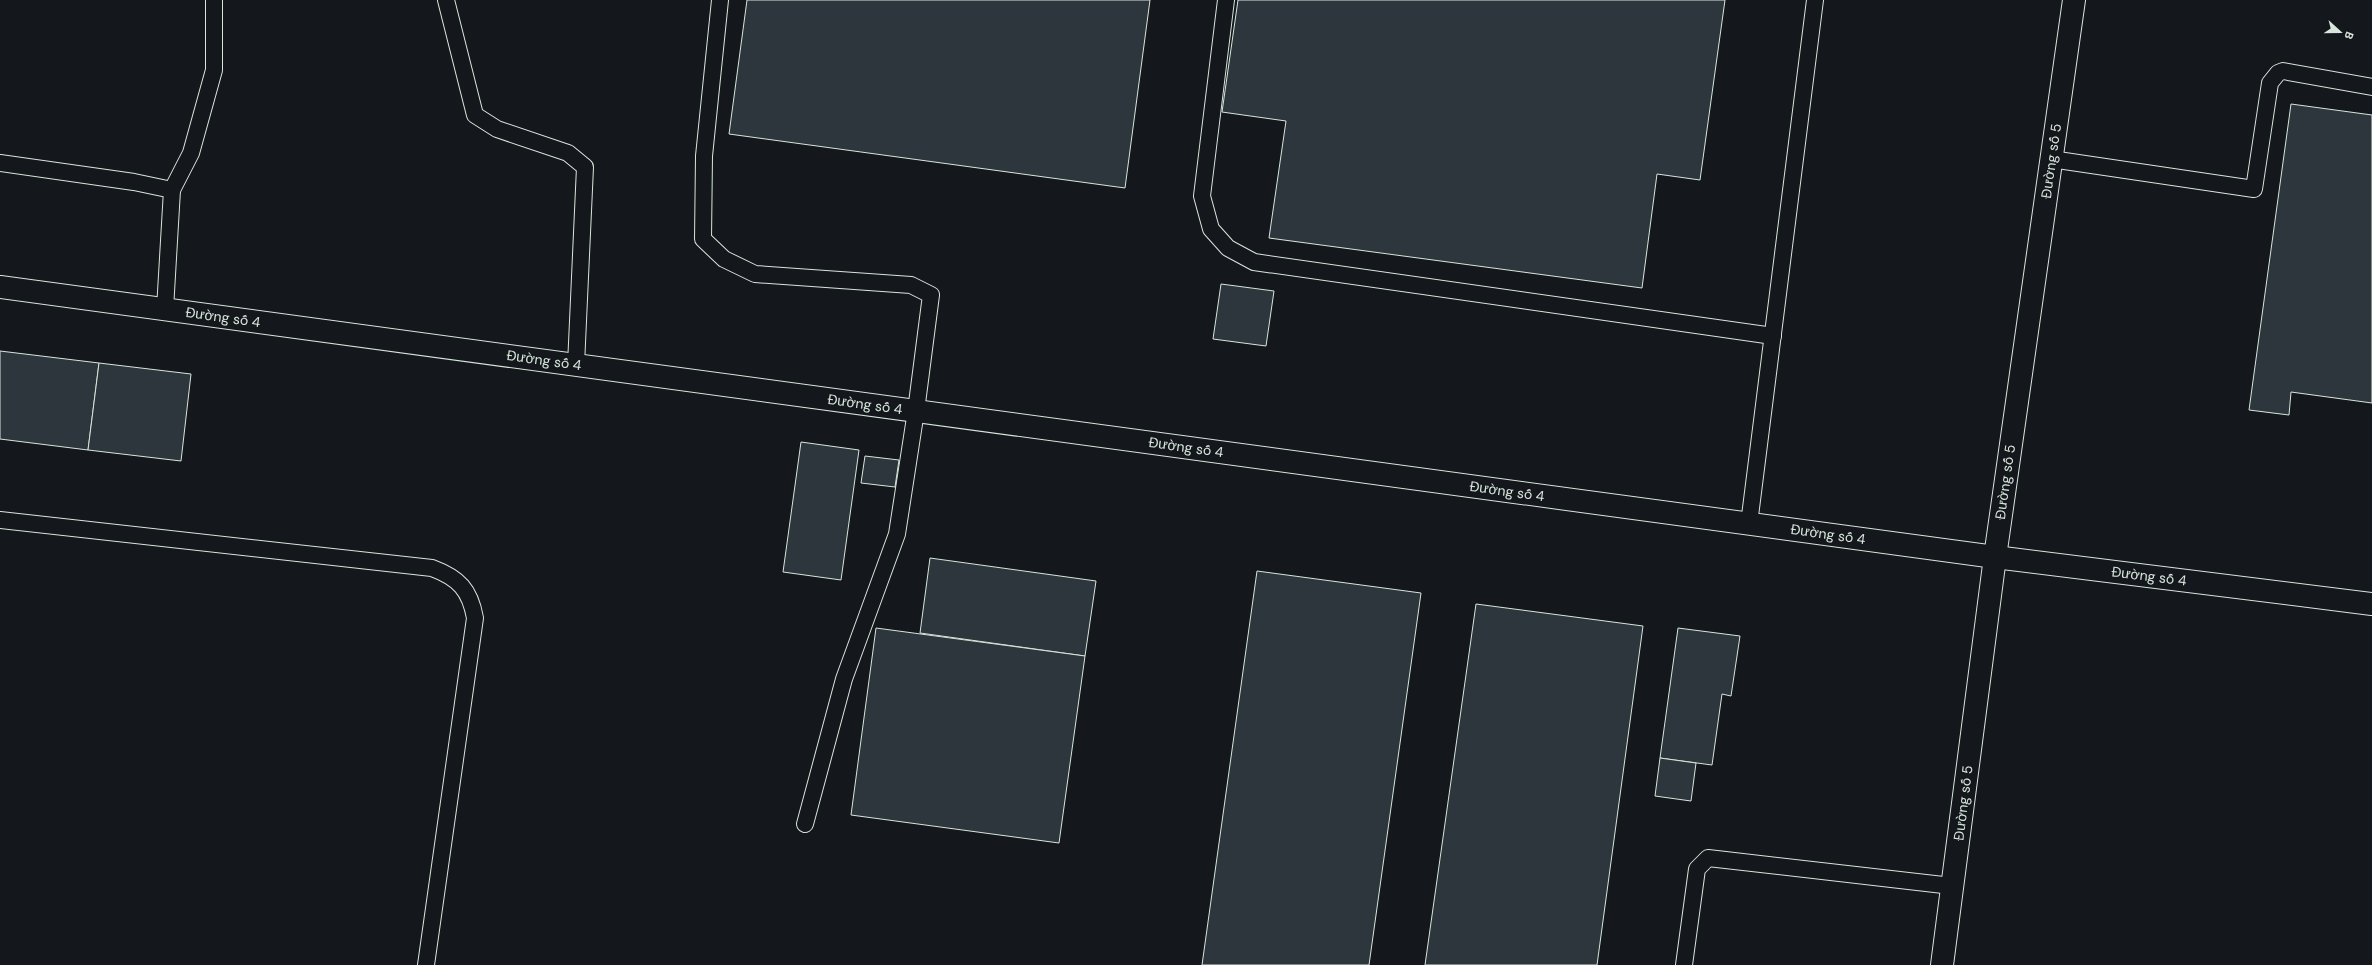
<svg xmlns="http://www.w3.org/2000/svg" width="2372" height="965" font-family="'DM Sans',sans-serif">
	<rect width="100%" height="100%" fill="#14181c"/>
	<!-- building -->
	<g fill="#2c363c" stroke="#d8e6dc">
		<path d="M747,0H1150L1125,188L729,134Z"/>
		<path d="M1238,0H1725L1700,180L1657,174L1642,288L1269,238L1286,121L1222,112Z"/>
		<path d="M2291,104L2372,115V403L2291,392L2289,415L2249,410Z"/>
		<path d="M1221,284L1274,291L1266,346L1213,339Z"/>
		<path d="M0,351L99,363L88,450L0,439Z"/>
		<path d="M99,363L191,374L181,461L88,450Z"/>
		<path d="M801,442L859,450L841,580L783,572Z"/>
		<path d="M865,456L899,460L895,487L861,483Z"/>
		<path d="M930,558L1096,581L1085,656L920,633Z"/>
		<path d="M1257,571L1421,593L1369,965H1202Z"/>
		<path d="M1476,604L1643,626L1597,965H1425Z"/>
		<path d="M876,628L1085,656L1059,843L851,815Z"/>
		<path d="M1678,628L1740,636L1731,696L1722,694L1712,765L1660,758Z"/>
		<path d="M1660,758L1696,763L1691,801L1655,796Z"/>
	</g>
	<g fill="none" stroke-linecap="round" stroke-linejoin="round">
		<!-- lane casing -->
		<g stroke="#d8e6dc" stroke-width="18">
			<g id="lane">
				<path d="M446,0L475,115L497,129L568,153L585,167L576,365"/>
				<path d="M720,0L704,156L703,239L724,259L755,274L911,285L931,295L916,411L897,534L844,679L805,824"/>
				<path d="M1226,0L1202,196L1211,229L1228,248L1254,262L1773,336"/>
				<path d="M2051,159L2254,189L2270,83L2278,73L2283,71L2372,87"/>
				<path d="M0,163L134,182L172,190L165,309"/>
				<path d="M172,190L191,153L214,70V0"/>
				<path d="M0,520L432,568C459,578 470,590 475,618L426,965"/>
				<path d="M1749,524L1815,0"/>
				<path d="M1684,965L1697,869L1708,858L1952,886"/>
			</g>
		</g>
		<!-- street casing -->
		<g stroke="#d8e6dc" stroke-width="24">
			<g id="street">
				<path d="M0,287L1995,557L2372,604"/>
				<path d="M1942,965L1995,557L2074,0"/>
			</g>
		</g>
		<!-- lane -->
		<use href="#lane" stroke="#14181c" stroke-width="16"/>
		<!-- street -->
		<use href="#street" stroke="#14181c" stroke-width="22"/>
	</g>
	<g text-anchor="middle" stroke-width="3" stroke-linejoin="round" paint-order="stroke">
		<!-- street labels -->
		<g font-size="14" fill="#d8e6dc" stroke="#14181c">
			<text transform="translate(2051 161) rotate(-82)" y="5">Đường số 5</text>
			<text transform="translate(223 317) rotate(8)" y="5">Đường số 4</text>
			<text transform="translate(544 360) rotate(8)" y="5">Đường số 4</text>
			<text transform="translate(865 404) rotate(8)" y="5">Đường số 4</text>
			<text transform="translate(1186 447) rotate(8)" y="5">Đường số 4</text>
			<text transform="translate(2005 482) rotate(-82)" y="5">Đường số 5</text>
			<text transform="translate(1507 491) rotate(8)" y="5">Đường số 4</text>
			<text transform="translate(1828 534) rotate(8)" y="5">Đường số 4</text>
			<text transform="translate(2149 576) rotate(7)" y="5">Đường số 4</text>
			<text transform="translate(1963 803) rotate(-83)" y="5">Đường số 5</text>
		</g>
	</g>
	<!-- north arrow -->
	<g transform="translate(2340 32) rotate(111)" stroke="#14181c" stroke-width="3" paint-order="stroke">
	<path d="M0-3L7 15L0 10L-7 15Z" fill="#d8e6dc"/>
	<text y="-6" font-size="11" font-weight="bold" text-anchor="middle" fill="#d8e6dc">B</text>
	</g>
</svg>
